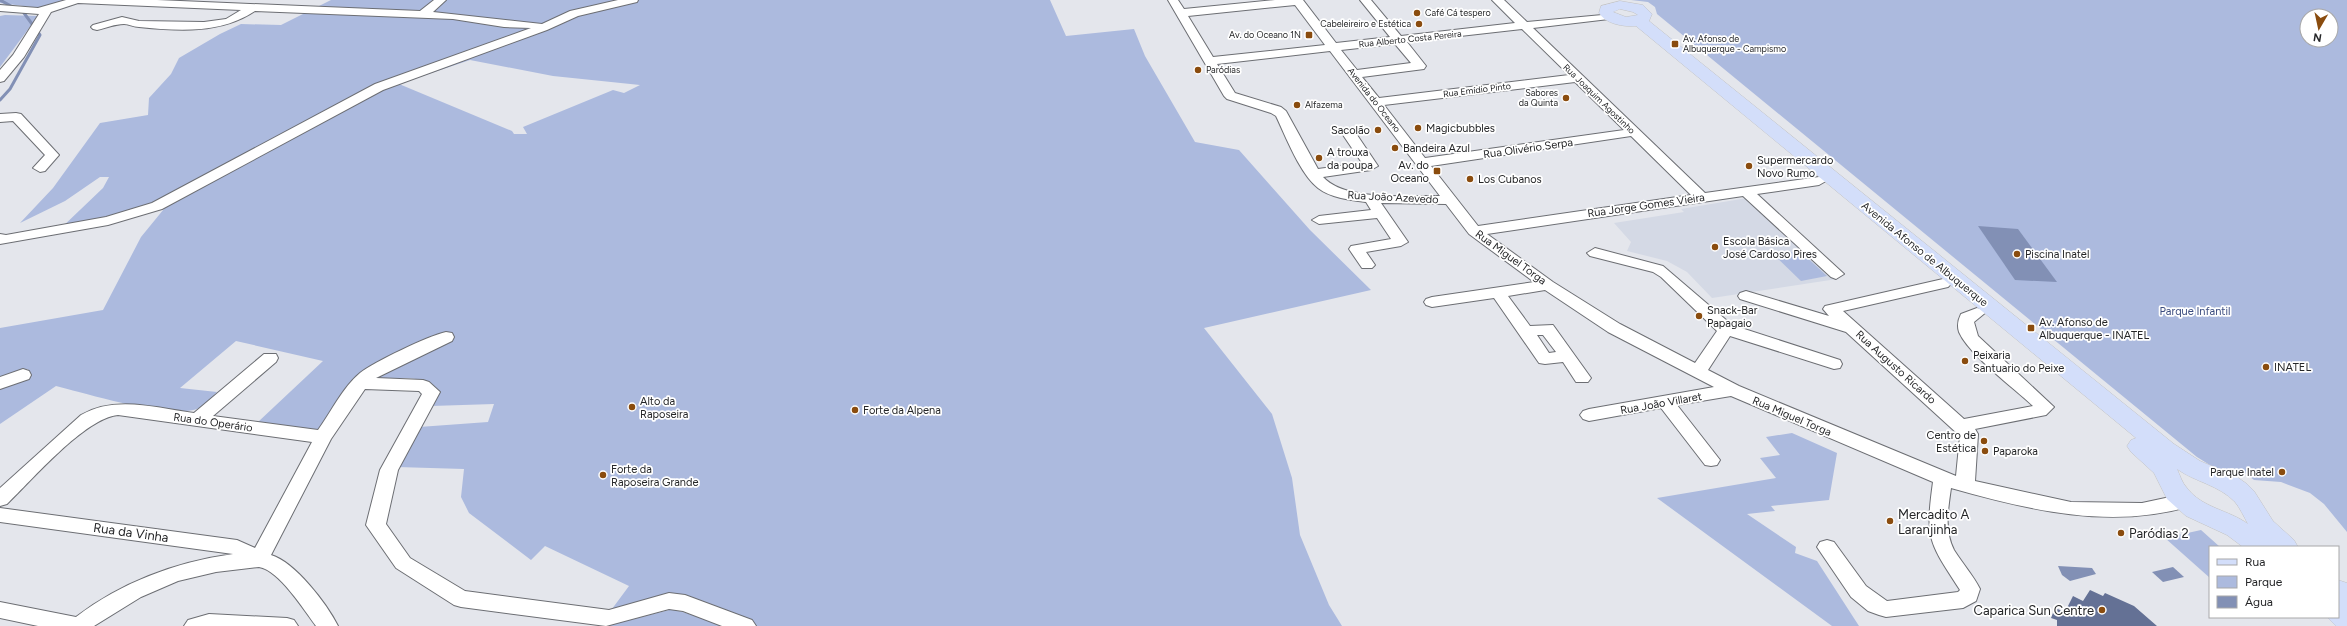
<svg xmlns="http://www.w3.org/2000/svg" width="2347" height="626" font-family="Figtree,sans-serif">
	<rect width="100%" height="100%" fill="#e4e6ec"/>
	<!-- built -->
	<path fill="#d4d9e5" d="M1747,198L1837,279L1712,298L1687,272L1667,261L1627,251L1631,242L1614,223L1684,212L1681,209Z"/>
	<!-- green -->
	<g fill="#acbade" fill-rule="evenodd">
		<path d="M0,0H68L39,8L0,3Z"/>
		<path d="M331,0H1050L1066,36L1134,29L1145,56L1195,142L1239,150L1310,230L1371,290L1204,328L1272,414L1292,478L1300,535L1329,605L1342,626H749L684,594L657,597L609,613L629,586L545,546L531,560L469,513L461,497L464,469L397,467L419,427L488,422L494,404L431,406L438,394C430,373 397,379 378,378L385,370L361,375L321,430L258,422L323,361L236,341L180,388L217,392C212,397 207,403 201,407C177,422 85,393 56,386L0,424V387L29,379L28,369L0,378V328L103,310L141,237L168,204L59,230L103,188L109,177H100L65,201L20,223L53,188L100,123L148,115L149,98L171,74L179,58L220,34L241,24L281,25ZM470,60L553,76L640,85L624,93L613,90L523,127L527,134H514L512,131L399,84Z"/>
		<path d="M1631,0H2347V532L2324,504L2310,493L2281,482L2254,480L2244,472L2226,471L2213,467L2197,457L1657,14L1655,7L1648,2ZM2307,16H2331V40H2307Z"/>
		<path d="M5,15L38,16L0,67V16Z"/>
		<path d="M1800,251L1827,276L1801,281L1774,255Z"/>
		<path d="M1792,433L1837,453L1829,500L1771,506L1775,511L1747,514L1796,547L1795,553L1817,561L1859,626H1832L1657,498L1776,478L1760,458L1780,455L1766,437Z"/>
		<path d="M2201,530L2220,547H2210V578L2165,538Z"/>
		<path d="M673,609L727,626H606Z"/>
	</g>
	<!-- water -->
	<g fill="#8290b5">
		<path d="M1978,226L2018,229L2057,282L2015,280Z"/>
		<path d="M2058,566L2092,568L2096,574L2070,581L2062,575Z"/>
		<path d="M2173,567L2184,577L2163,582L2152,572Z"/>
	</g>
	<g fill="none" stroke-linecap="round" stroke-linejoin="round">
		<!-- stream -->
		<g stroke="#8290b5" stroke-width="3">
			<path d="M0,0L11,6"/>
			<path d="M0,100L10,89L40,35L24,13"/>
		</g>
	</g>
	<!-- building -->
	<path fill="#647195" d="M2090,590L2103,596L2105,593L2134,606L2157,626H2057V620L2051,618L2055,608L2065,612L2073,596L2083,601Z"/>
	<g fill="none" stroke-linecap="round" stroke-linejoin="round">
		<!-- minor casing -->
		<g stroke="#6c6e73" stroke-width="2">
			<g id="minor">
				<path d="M66,0H157L420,11L434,0H446L433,12L542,24L570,11L618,0H638L637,2L578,16L547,30L383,90L162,209L108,225L0,244V234L6,235L106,217L152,203L375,84L531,28L504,27L453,19L255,11C221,34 178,31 139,27C133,27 129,24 124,24C115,24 106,28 97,30L93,29L91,27L93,25L122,17L139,21L204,22L226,19L241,10L78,3L51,12L24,57L4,81L0,82V70L13,55L39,14L0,11V5L38,8Z"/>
				<path d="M1168,0H1178L1184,9L1275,0H1303L1336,43L1390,37L1360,0H1371L1401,36L1515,23L1492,0H1504L1527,22L1613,14L1615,16L1609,19L1533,28L1705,193L1819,177L1824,178L1826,181L1819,185L1757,194L1844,274L1836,279L1831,277L1743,196L1487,234L1553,282L1620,324L1695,363L1717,331L1661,277L1653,272L1590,256L1587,253L1595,248L1663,266L1732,325L1840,360L1842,364L1840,368L1834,369L1730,336L1708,370L1739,386L1956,476L1960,436L1846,332L1740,299L1738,296L1740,293L1746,291L1829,316L1823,309L1825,306L1943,279L1948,281L1951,284L1948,287L1843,311L1964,419L2033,406C2014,388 1969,355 1959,332C1957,326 1958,320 1961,314L1977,308L1983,310L1985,313L1974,322L1978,336L2054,407L2046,415L1975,429L1978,434L1975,481L2071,502L2142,503L2184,494L2191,496L2194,501L2191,506C2111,530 2029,510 1951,488C1948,509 1944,530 1954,550C1962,563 1973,575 1980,589L1976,601L1963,608L1886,617L1879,615L1868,611L1851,597L1817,547L1820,542L1827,540L1834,542L1866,586L1887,601L1958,592L1960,590C1929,542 1925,540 1933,482L1731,396L1677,405L1720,460L1717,465L1711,466L1705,465L1661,408L1589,421L1583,419L1580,415L1583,411L1589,409L1714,387L1608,332L1545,290L1508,296L1530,326L1553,325L1591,378L1588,382H1576L1563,362L1545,364L1539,363L1494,298L1432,307L1426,305L1424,302L1426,299L1432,297L1534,282L1469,234L1446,204L1381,203L1408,242L1401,246L1366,252L1375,265L1372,268H1362L1349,249L1351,246L1391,239L1377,218L1319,224L1312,220L1319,216L1371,210L1366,202C1350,200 1331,198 1318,188C1300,174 1286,137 1276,116L1271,113L1227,99L1224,96ZM1295,5L1325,45L1213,57L1188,16ZM1522,29L1569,75L1379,98L1362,77L1424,69L1426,66L1407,42ZM1395,44L1411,63L1357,70L1341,50ZM1330,51L1440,196C1408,195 1346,202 1323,177L1371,170L1378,166L1353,129L1348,128L1341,132L1362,163L1318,169L1286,111L1281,107L1235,93L1217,64ZM1575,82L1624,130L1425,158L1384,105ZM1631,136L1691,195L1478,226L1431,166ZM1537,335H1543L1556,352L1549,353Z"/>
				<path d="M16,113L21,114L59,155L45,171L40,172L33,168L45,155L13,121L0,122V114Z"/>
				<path d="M446,332L452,333L454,337L452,341L376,378L423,380L429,382L440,392L398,470L386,524L410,558L465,591L609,610L669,593L685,595L752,620L756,626H722L683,611L669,609L606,626L461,607L454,605L396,568L366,525L380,470L422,394L419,391L365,389L331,439L271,555C295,562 327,604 338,626H316C304,610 279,570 259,567L216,572L178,581L141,597L94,626H38L0,618V602L76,617C122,582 176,562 233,554L0,522V508L237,540L255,548L312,442L118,415C85,418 32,480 7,504L0,506V488L81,415C115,395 157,408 194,413L264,354H276L278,358L276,362L213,416L318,430C331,412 343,387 360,373C374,362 428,336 446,332Z"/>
				<path d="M23,369L29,371L31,375L29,379L0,389V377Z"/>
				<path d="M209,614L287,618L294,620L298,626H184L188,620Z"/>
			</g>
		</g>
		<!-- major casing -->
		<g stroke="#c2c2c3" stroke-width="1">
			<g id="major">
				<path d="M1620,1L1643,5L1652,14L1649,21L2174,444L2200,461L2237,477L2247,484L2254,491L2273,521L2294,540L2298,547H2243L2227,535L2186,516L2167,499L2154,473L2131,452L2127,446L2131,440L2136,438L1636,26C1623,27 1606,24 1599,13L1601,6ZM1620,9L1633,12L1638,15L1626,17L1613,12ZM2177,469C2195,482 2219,485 2235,502C2240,508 2244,517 2248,524C2229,510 2202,508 2187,488C2182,483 2180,475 2177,469Z"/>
				<path d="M2338,580L2347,583V626H2336L2327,617H2338Z"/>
			</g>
		</g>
		<!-- minor -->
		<use href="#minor" fill="#fff" fill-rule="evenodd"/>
		<!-- major -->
		<use href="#major" fill="#d3defa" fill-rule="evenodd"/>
	</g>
	<!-- markers -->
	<g fill="#8a4c0e" stroke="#fff" stroke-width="1.5">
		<circle cx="1417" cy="13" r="4"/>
		<circle cx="1419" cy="24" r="4"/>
		<rect x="1305" y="31" width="8" height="8" rx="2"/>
		<rect x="1671" y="40" width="8" height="8" rx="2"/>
		<circle cx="1198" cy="70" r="4"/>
		<circle cx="1566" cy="98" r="4"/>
		<circle cx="1297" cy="105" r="4"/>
		<circle cx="1418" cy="128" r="4"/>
		<circle cx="1378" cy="130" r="4"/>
		<circle cx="1395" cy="148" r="4"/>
		<circle cx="1319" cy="158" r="4"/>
		<circle cx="1749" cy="166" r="4"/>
		<rect x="1433" y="167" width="8" height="8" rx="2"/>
		<circle cx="1470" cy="179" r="4"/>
		<circle cx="1715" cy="247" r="4"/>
		<circle cx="2017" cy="254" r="4"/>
		<circle cx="1699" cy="316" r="4"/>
		<rect x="2027" y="324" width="8" height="8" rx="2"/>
		<circle cx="1965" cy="361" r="4"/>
		<circle cx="2266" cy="367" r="4"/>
		<circle cx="632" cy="407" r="4"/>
		<circle cx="855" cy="410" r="4"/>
		<circle cx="1984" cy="441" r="4"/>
		<circle cx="1985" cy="451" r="4"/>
		<circle cx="2282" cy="472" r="4"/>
		<circle cx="603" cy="475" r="4"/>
		<circle cx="1890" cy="521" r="4"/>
		<circle cx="2121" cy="533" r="4"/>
		<circle cx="2102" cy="610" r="4"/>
	</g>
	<g text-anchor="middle" stroke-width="3.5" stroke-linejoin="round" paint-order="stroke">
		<!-- far-poi labels -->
		<g font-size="9" fill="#252628" stroke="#fff" text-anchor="start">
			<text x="1425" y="16">Café Cá tespero</text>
			<text x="1411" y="27" text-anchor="end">Cabeleireiro e Estética</text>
			<text x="1301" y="38" text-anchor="end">Av. do Oceano 1N</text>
			<text x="1683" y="42">Av. Afonso de<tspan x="1683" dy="10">Albuquerque - Campismo</tspan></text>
			<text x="1206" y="73">Paródias</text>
			<text x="1558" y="96" text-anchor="end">Sabores<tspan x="1558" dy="10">da Quinta</tspan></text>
			<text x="1305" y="108">Alfazema</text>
		</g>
		<!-- far-street labels -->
		<g font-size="9" fill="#252628" stroke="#fff">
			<text transform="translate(1410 39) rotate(-6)" y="3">Rua Alberto Costa Pereira</text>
			<text transform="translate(1477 90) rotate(-7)" y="3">Rua Emídio Pinto</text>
			<text transform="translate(1599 99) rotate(44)" y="3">Rua Joaquim Agostinho</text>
			<text transform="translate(1374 100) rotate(52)" y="3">Avenida do Oceano</text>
		</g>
		<!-- poi labels -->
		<g font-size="11" fill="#252628" stroke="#fff" text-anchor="start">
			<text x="1426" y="132">Magicbubbles</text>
			<text x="1370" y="134" text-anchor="end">Sacolão</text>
			<text x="1403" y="152">Bandeira Azul</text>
			<text x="1327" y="156">A trouxa<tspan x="1327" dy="13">da poupa</tspan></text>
			<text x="1757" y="164">Supermercardo<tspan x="1757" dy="13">Novo Rumo</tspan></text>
			<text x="1429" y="169" text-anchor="end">Av. do<tspan x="1429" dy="13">Oceano</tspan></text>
			<text x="1478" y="183">Los Cubanos</text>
			<text x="1723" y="245">Escola Básica<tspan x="1723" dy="13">José Cardoso Pires</tspan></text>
			<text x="2025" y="258">Piscina Inatel</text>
			<text x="1707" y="314">Snack-Bar<tspan x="1707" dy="13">Papagaio</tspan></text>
			<text x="2039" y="326">Av. Afonso de<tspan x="2039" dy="13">Albuquerque - INATEL</tspan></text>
			<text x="1973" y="359">Peixaria<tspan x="1973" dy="13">Santuario do Peixe</tspan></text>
			<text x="2274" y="371">INATEL</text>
			<text x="640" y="405">Alto da<tspan x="640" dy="13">Raposeira</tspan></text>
			<text x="863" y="414">Forte da Alpena</text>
			<text x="1976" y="439" text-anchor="end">Centro de<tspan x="1976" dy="13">Estética</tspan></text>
			<text x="1993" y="455">Paparoka</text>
			<text x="611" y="473">Forte da<tspan x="611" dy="13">Raposeira Grande</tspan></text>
			<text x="2274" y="476" text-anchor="end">Parque Inatel</text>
		</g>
		<!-- street labels -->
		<g font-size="11" fill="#252628" stroke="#fff">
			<text transform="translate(1528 148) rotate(-8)" y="4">Rua Olivério Serpa</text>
			<text transform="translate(1393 197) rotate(3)" y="4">Rua João Azevedo</text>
			<text transform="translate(1646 205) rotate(-8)" y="4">Rua Jorge Gomes Vieira</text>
			<text transform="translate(1925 254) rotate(39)" y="4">Avenida Afonso de Albuquerque</text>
			<text transform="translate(1511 257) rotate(36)" y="4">Rua Miguel Torga</text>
			<text transform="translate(1896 367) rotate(42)" y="4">Rua Augusto Ricardo</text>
			<text transform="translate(1661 403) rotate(-10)" y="4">Rua João Villaret</text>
			<text transform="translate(1792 416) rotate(23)" y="4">Rua Miguel Torga</text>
			<text transform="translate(213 422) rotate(8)" y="4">Rua do Operário</text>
		</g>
		<!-- park labels -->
		<g font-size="11" fill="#3b4c7f" stroke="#fff">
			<text x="2195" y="315">Parque Infantil</text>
		</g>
		<!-- near-poi labels -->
		<g font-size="13" fill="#252628" stroke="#fff" text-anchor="start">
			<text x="1898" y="519">Mercadito A<tspan x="1898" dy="15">Laranjinha</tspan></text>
			<text x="2129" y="538">Paródias 2</text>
			<text x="2094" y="615" text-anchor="end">Caparica Sun Centre</text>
		</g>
		<!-- near-street labels -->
		<g font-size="13" fill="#252628" stroke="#fff">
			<text transform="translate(131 532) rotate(8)" y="5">Rua da Vinha</text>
		</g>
	</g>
	<!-- legend -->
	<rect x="2209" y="546" width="130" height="72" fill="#ffffff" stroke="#a8a8a9"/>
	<rect x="2217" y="559" width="20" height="6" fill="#d3defa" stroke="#a8a8a9"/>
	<text x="2245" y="566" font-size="12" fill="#252628">Rua</text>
	<rect x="2217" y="576" width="20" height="12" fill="#acbade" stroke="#a8a8a9"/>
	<text x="2245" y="586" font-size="12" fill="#252628">Parque</text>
	<rect x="2217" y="596" width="20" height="12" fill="#8290b5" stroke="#a8a8a9"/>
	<text x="2245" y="606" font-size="12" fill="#252628">Água</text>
	<!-- north arrow -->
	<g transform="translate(2319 28) rotate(189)"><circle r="19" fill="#ffffff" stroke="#a8a8a9"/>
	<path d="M0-3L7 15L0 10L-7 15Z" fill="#8a4c0e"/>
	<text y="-6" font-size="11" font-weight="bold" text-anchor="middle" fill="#252628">N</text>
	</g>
</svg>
